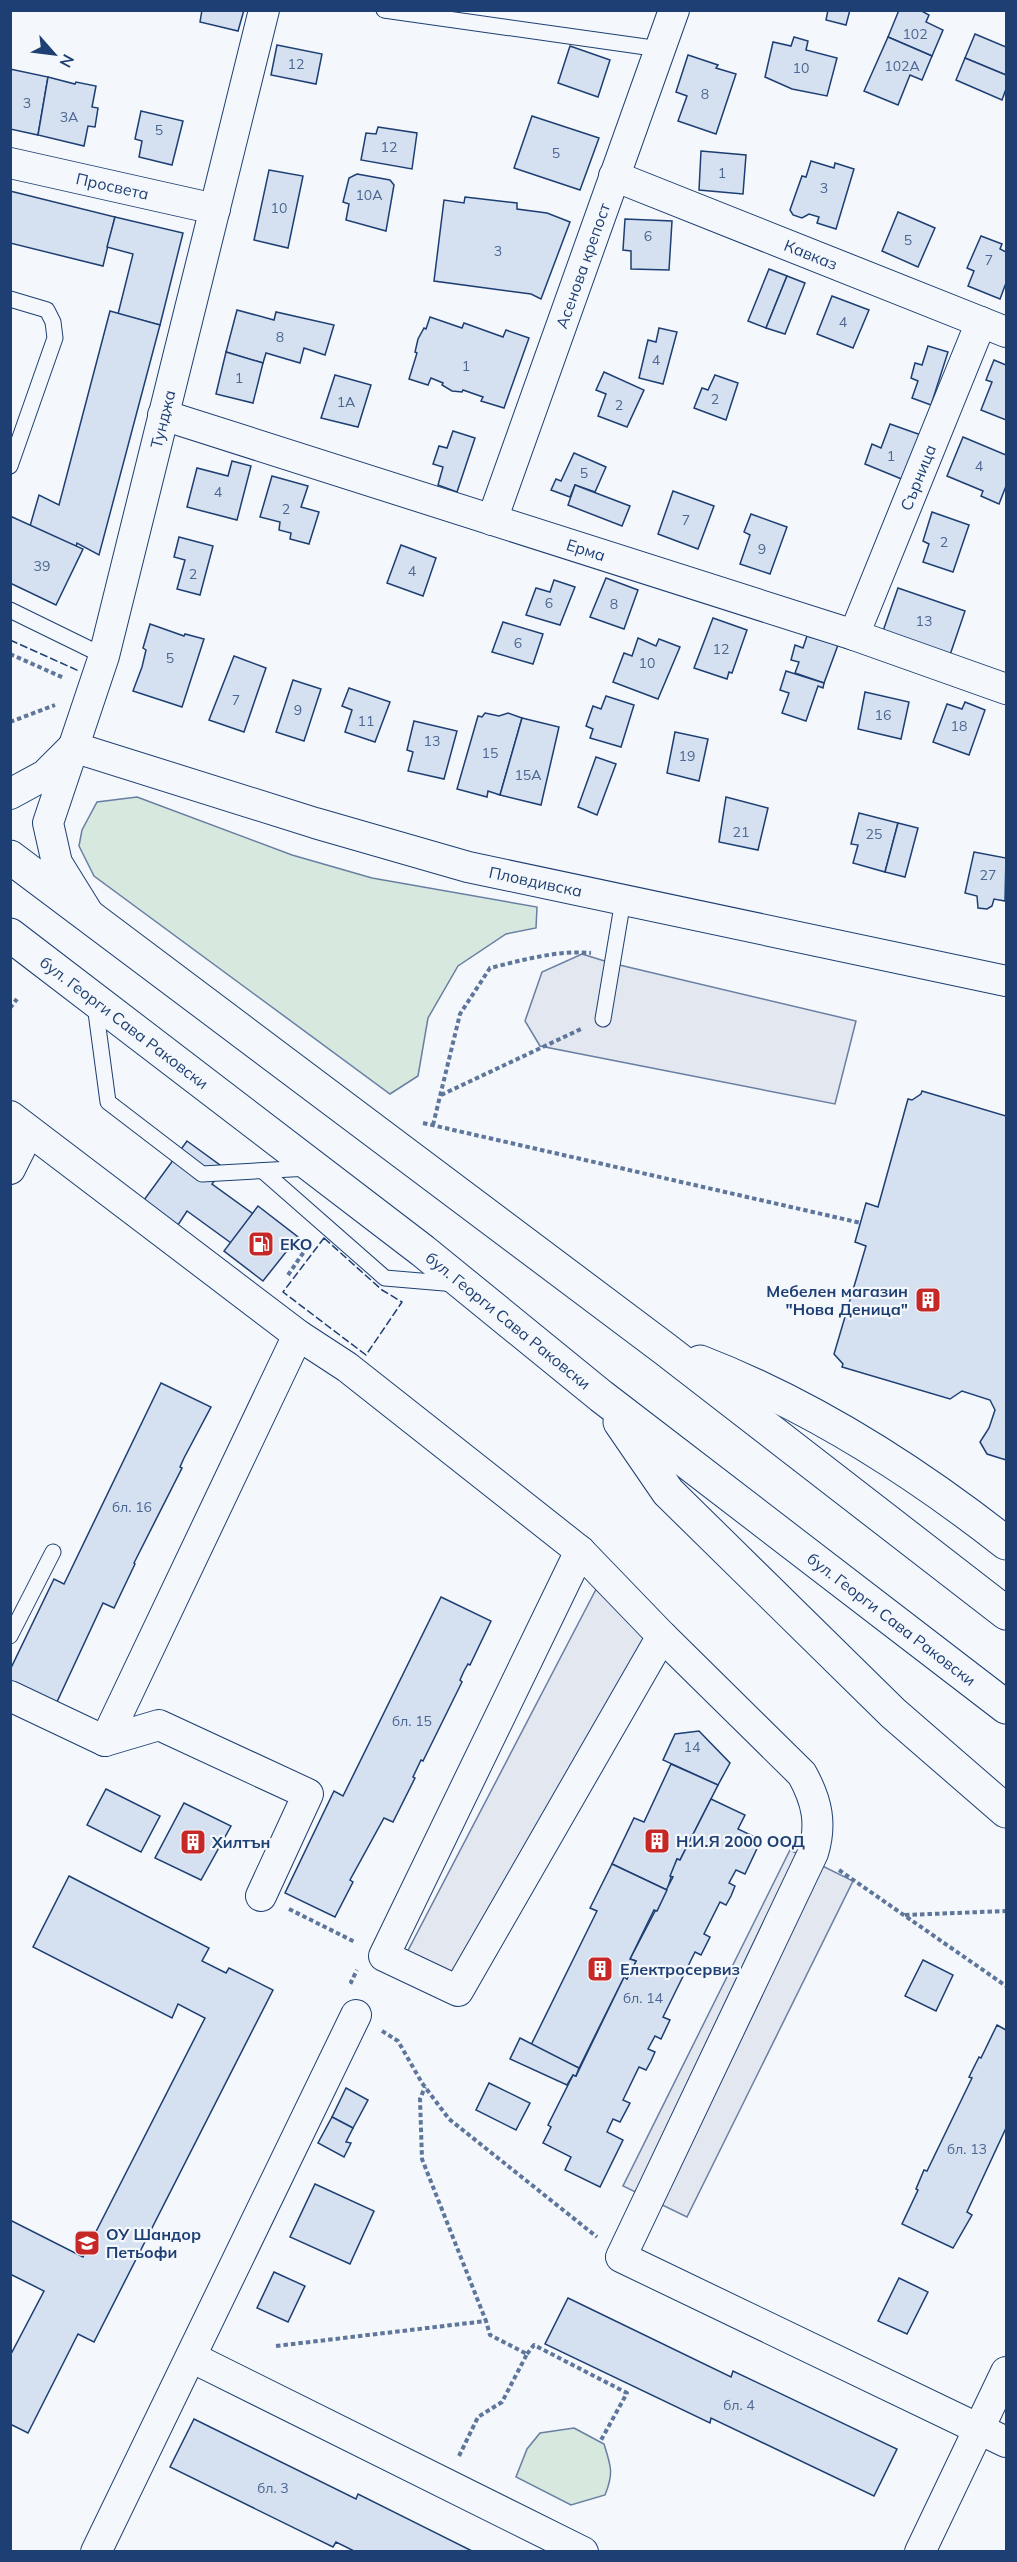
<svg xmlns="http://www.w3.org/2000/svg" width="1017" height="2562" font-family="Mulish,sans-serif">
	<rect width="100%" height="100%" fill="#f4f7fb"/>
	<!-- green -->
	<g fill="#d7e8df" stroke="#687fa3" stroke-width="1.5">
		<path d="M137,797L292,855L372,878L537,907L536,928L506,934L458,966L428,1018L418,1076L390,1094L94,876L79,846L82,830L97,802Z"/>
		<path d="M574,2428L604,2444C611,2466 614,2473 605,2495L571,2505L516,2477L527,2449L540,2433Z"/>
	</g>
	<!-- parking -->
	<g fill="#e3e8f0" stroke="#687fa3" stroke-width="1.5">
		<path d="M582,954L611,963L856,1021L835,1104L540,1046L525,1021L542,972Z"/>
		<path d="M604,1574L662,1636L458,1991L401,1964Z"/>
		<path d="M790,1850L853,1881L687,2217L623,2186Z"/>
	</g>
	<!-- building -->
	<g fill="#d5e0f0" stroke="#1d3f73" stroke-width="1.5">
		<path d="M202,10H244L238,31L200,22Z"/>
		<path d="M828,10H850L846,25L826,20Z"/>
		<path d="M899,10H920L929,15L926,22L943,30L932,56L888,37Z"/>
		<path d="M975,34L1006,47V75L965,58Z"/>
		<path d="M794,37L808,41L806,50L837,58L827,96L792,89L765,77L773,42L791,46Z"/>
		<path d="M888,37L932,56L922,80L910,75L898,105L864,91Z"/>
		<path d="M277,45L322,54L316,84L271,75Z"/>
		<path d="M570,46L610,60L598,97L558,83Z"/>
		<path d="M688,55L718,65L716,68L736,74L716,134L678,121L687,96L676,92Z"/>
		<path d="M965,58L1006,75V89L1002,100L956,80Z"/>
		<path d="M10,69L48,77L38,135L10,129Z"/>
		<path d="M48,77L75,84L76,82L96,86L92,107L98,108L95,127L88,126L84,146L38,135Z"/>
		<path d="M141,111L183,121L172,165L139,157L142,141L135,139Z"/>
		<path d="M532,116L599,138L580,190L514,168Z"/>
		<path d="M378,127L417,133L412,169L361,160L366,133L376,134Z"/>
		<path d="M701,151L746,155L743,194L699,190Z"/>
		<path d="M811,161L834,168L835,163L854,169L836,229L817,223L819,217L809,214L802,218L793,215L790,210L802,176L806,177Z"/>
		<path d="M269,170L303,176L288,248L254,240Z"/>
		<path d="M357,174L390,180L394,185L386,231L346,220L349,204L343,202L349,178Z"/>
		<path d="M10,191L115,217L103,266L10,243Z"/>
		<path d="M465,197L517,203V209L547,213L570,222L541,299L531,294L434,281L444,200L464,203Z"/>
		<path d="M898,212L935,228L918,267L882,251Z"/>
		<path d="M115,217L183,233L160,325L118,314L133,254L107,247Z"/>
		<path d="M625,219L672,221L669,270L631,269V251L623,250Z"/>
		<path d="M981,236L1002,244L1000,249L1006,252V283L1000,299L968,286L974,271L967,268Z"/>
		<path d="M769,269L787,276L766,328L748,321Z"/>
		<path d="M787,276L805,283L785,334L766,328Z"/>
		<path d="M832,296L869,310L853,348L817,334Z"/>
		<path d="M237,310L274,320L276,312L334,325L325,355L304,348L300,363L266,353L263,363L226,352Z"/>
		<path d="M110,311L160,325L99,555L77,543L76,547L30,526L39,495L59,505Z"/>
		<path d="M430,317L462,328L464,323L503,337L506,330L529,338L504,408L481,401L483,397L463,390L462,392L452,391L442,385L443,383L431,378L428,385L409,379L417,353L415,352L418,339L424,328L426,329Z"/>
		<path d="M659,328L677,332L663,384L639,378L648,340L656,342Z"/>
		<path d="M928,346L948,352L931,405L912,398L918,381L911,378L915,363L922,365Z"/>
		<path d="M226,352L263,363L253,403L216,394Z"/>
		<path d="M994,360L1006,365V420L981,410L992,382L986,380Z"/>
		<path d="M604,372L644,390L627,427L598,416L606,394L596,390Z"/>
		<path d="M335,375L371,385L358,427L321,418Z"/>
		<path d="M715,375L738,383L726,420L694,408L702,388L708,390Z"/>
		<path d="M890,424L921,435L904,480L865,464L872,444L881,448Z"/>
		<path d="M453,431L475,438L457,492L438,485L443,467L433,464L439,446L447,448Z"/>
		<path d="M963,437L1006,455V486L999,504L981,496L983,491L947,476Z"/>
		<path d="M574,453L606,467L595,492L575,485L570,497L551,490L556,479L561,481Z"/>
		<path d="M232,461L251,466L237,520L187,507L197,468L228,476Z"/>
		<path d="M272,476L308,486L301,507L319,512L309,544L290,539L291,533L279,530L280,522L260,517Z"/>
		<path d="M575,485L630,506L622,526L568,505Z"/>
		<path d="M673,491L714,506L698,549L658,534Z"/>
		<path d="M932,512L969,525L953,572L923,562L929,544L923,541Z"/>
		<path d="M751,514L787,527L770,574L740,564L750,535L744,532Z"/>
		<path d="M10,516L83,549L56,605L10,583Z"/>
		<path d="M179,537L213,546L200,595L177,589L185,560L174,557Z"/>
		<path d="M401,545L436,558L423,596L387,583Z"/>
		<path d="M606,578L638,590L624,629L590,617Z"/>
		<path d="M554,580L575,587L560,625L526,615L536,588L550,592Z"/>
		<path d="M898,588L965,611L950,655L883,631Z"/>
		<path d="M713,618L747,630L732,673L729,672L727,679L694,668Z"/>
		<path d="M503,622L543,634L533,664L492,652Z"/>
		<path d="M150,624L184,636L185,634L204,639L182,707L133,691L142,667L146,650L143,648Z"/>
		<path d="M807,636L838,645L824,683L795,673L799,662L791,660L795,645L803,648Z"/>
		<path d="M638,638L656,646L659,639L680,647L658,699L613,682L624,653L632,656Z"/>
		<path d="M234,656L266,668L244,732L209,720Z"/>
		<path d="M786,671L824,683L823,688L818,686L806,721L782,713L789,693L780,690Z"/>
		<path d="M293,680L321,689L304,741L276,732Z"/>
		<path d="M349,688L390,702L375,742L345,732L352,710L342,706Z"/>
		<path d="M865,692L909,702L901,739L858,729Z"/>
		<path d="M606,696L634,705L621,747L590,738L593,729L586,726L593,706L601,709Z"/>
		<path d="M965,702L985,710L969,755L933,742L947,704L962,709Z"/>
		<path d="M485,713L499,716L508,713L522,718L500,795L488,791L487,797L457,789L478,716L482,717Z"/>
		<path d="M522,718L559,727L541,805L500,795Z"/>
		<path d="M414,721L457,731L444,779L408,771L413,752L407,750Z"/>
		<path d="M675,732L708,739L699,781L667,773Z"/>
		<path d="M596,757L616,764L597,815L578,807Z"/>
		<path d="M726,797L768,808L758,850L719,842Z"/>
		<path d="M859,813L898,823L885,872L853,863L858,845L851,844Z"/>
		<path d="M898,823L918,828L905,877L885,872Z"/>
		<path d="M974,852L1006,858L1005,901L994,899L992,906L987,909L978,908L977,896L965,893Z"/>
		<path d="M922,1091L1006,1116V1460L987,1454L980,1442L989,1428L995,1410L990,1400L962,1391L950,1399L842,1367L843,1364L834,1354L866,1246L855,1242L866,1203L878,1207L908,1099L912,1100L921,1094Z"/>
		<path d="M187,1141L224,1168L212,1184L259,1218L238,1248L187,1211L178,1225L144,1200Z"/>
		<path d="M258,1206L298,1237L263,1281L224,1251Z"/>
		<path d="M161,1383L211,1407L184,1458L180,1467L182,1468L134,1563L135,1564L114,1608L103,1603L56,1704L10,1682V1670L54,1579L64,1584Z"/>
		<path d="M441,1597L491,1621L470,1665L468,1664L464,1671L460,1680L462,1682L423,1761L421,1760L413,1777L415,1778L393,1822L384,1818L350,1880L353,1882L335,1917L285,1893L334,1791L343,1796Z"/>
		<path d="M699,1731L730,1763L718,1785L663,1760L675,1734Z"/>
		<path d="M671,1764L718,1785L680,1860L677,1859L667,1890L612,1864L634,1818L644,1822Z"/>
		<path d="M106,1789L160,1816L141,1852L87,1825Z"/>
		<path d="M711,1799L745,1815L738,1829L761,1840L745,1874L736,1870L729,1883L735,1886L731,1896L726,1905L720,1902L704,1934L710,1937L701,1955L695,1952L663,2017L670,2020L661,2039L655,2036L648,2049L655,2052L651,2061L646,2070L639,2067L623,2100L630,2103L620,2122L613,2119L607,2132L623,2140L600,2187L565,2170L571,2157L543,2143L551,2127L548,2125L573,2075L576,2076L624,1977L627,1979L636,1961L630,1959L673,1877L670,1876L677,1859L680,1860Z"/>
		<path d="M184,1803L231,1826L201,1880L155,1858Z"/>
		<path d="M612,1864L667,1890L657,1911L654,1910L630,1959L636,1961L627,1979L624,1977L579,2068L531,2045L597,1911L590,1908Z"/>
		<path d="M69,1876L209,1948L202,1961L226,1973L229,1968L273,1990L94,2342L78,2334L28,2433L10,2424V2356L44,2291L10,2274V2220L83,2257L205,2018L178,2004L172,2018L33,1947Z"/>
		<path d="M923,1960L953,1975L936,2011L905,1996Z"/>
		<path d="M997,2025L1006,2030V2128L967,2212L972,2215L953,2248L902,2224L918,2190L916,2189L924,2170L927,2171L972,2078L969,2077L979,2057L981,2058Z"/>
		<path d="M520,2038L579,2068L576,2076L573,2075L567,2085L510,2059Z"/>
		<path d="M489,2083L530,2103L516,2130L476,2110Z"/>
		<path d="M346,2088L368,2100L353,2128L332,2117Z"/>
		<path d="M332,2117L353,2128L346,2142L351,2143L344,2157L318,2143Z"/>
		<path d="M315,2184L374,2211L350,2264L290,2237Z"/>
		<path d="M274,2272L305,2286L288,2322L257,2308Z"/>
		<path d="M899,2278L928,2292L907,2334L878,2321Z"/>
		<path d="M568,2298L731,2377L733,2371L897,2449L874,2496L711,2418L710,2423L545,2344Z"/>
		<path d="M194,2419L356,2499L358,2494L474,2552H356L336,2542L333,2547L170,2467Z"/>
	</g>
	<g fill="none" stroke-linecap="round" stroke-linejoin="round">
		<!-- lane casing -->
		<g stroke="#1d3f73" stroke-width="17">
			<g id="lane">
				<path d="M384,10L660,49"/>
				<path d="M10,299L47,310L53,322L55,338L10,466"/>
				<path d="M10,610L104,656"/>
				<path d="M95,1005L108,1102L202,1174L310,1168"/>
				<path d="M603,1019L623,900"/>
				<path d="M263,1171L385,1278L456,1284"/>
				<path d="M10,1636L53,1552"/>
			</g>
		</g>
		<!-- street casing -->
		<g stroke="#1d3f73" stroke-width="32">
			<g id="street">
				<path id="s1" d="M10,163L215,209"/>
				<path id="s2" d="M614,176L1006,332"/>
				<path id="s3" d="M163,415L854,635L1006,689"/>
				<path id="s4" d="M492,520L674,10"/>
				<path id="s5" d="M854,635L981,322"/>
				<path id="s6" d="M73,747L315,823L468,867L1006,981"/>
				<path d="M10,794L45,775L71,749"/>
				<path id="s7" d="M88,913L57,863L48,823L104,656L264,10"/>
				<path d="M10,1116L298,1335L347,1367L580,1551L662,1636L802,1774C817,1801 822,1824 813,1853L621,2257L1006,2442"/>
				<path d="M10,1169L29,1131"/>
				<path d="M580,1551L384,1956L458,1991L662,1636"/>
				<path d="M10,1696L105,1741L159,1725L308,1794L261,1896"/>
				<path d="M105,1741L298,1335"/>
				<path d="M191,2357L583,2552"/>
				<path d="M96,2552L356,2015"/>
				<path d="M920,2552L1006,2372"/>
			</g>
		</g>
		<!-- primary casing -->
		<g stroke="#1d3f73" stroke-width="35">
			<g id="primary">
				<path d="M10,857L665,1349L1006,1613"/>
				<path id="s8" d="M10,935L423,1251L601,1396L1006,1707"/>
				<path d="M700,1362C811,1405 913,1470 1006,1543"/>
				<path d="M620,1422L668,1492L893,1713L1006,1811"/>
			</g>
		</g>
		<!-- path -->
		<g stroke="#5e769c" stroke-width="4" stroke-dasharray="4.5 3" stroke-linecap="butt">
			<path d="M10,654L64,678"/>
			<path d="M10,722L55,705"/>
			<path d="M10,1008L17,999"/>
			<path d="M441,1095L581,1029"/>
			<path d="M423,1123L861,1223"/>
			<path d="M433,1125L460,1014L490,968C523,960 557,950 591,953"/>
			<path d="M288,1275L310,1243"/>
			<path d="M839,1870L1006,1986"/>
			<path d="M289,1909L355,1942"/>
			<path d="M905,1915L1006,1911"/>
			<path d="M353,1983L351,1982L357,1970"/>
			<path d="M382,2031L398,2041L422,2083L449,2119L597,2237"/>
			<path d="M276,2346L486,2321L422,2159L420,2099L425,2087"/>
			<path d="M527,2354L534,2345L627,2393L600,2442"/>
			<path d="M459,2456L478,2417L502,2402L527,2354L490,2335L486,2321"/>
		</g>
		<!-- lane -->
		<use href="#lane" stroke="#f4f7fb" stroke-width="15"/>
		<!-- street -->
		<use href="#street" stroke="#f4f7fb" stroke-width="30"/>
		<!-- primary -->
		<use href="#primary" stroke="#f4f7fb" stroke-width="33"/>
		<!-- fence -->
		<g stroke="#1d3f73" stroke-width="1.5" stroke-dasharray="8 3" stroke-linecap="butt">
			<path d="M10,640L79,671"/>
			<path d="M324,1238L382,1290L402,1302L366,1355L283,1292Z"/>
		</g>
	</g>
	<!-- icons -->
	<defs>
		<g id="fuel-square" transform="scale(1.35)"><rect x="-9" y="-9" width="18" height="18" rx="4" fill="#c62828" stroke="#f4f7fb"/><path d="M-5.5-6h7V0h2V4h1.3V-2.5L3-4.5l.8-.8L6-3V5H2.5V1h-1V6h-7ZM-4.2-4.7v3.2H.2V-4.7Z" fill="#fff"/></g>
		<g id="building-square" transform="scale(1.35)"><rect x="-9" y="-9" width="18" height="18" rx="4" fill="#c62828" stroke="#f4f7fb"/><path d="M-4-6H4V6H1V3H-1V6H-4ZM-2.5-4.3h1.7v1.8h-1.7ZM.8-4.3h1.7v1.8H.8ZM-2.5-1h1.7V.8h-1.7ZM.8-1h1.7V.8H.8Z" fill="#fff"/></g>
		<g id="school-square" transform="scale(1.35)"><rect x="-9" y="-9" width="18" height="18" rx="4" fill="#c62828" stroke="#f4f7fb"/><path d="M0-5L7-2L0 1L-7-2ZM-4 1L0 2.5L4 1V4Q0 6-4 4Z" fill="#fff"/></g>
	</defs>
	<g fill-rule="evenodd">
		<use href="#fuel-square" x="261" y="1244"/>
		<use href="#building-square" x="928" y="1300"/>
		<use href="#building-square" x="657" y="1841"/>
		<use href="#building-square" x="193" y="1842"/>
		<use href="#building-square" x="600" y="1969"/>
		<use href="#school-square" x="87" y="2243"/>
	</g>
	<g text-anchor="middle" stroke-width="4.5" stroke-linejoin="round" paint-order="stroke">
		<!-- number labels -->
		<g font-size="14" fill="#4b6792">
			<text x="915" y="39">102</text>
			<text x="296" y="69">12</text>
			<text x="902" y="71">102А</text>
			<text x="801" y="73">10</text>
			<text x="705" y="99">8</text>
			<text x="27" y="108">3</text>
			<text x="69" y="122">3А</text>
			<text x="159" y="135">5</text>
			<text x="389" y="152">12</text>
			<text x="556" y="158">5</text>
			<text x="722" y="178">1</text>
			<text x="824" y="193">3</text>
			<text x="369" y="200">10А</text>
			<text x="279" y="213">10</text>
			<text x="648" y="241">6</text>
			<text x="908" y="245">5</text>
			<text x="498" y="256">3</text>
			<text x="989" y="265">7</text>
			<text x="843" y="327">4</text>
			<text x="280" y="342">8</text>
			<text x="656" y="365">4</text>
			<text x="466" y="371">1</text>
			<text x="239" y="383">1</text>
			<text x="715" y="404">2</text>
			<text x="346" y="407">1А</text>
			<text x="619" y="410">2</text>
			<text x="891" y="461">1</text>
			<text x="979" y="471">4</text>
			<text x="584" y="478">5</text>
			<text x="218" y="497">4</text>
			<text x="286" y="514">2</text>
			<text x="686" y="525">7</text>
			<text x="944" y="547">2</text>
			<text x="762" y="554">9</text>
			<text x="42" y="571">39</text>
			<text x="412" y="576">4</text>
			<text x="193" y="579">2</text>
			<text x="549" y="608">6</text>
			<text x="614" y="609">8</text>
			<text x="924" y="626">13</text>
			<text x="518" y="648">6</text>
			<text x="721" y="654">12</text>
			<text x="170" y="663">5</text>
			<text x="647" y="668">10</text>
			<text x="236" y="705">7</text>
			<text x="298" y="715">9</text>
			<text x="883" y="720">16</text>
			<text x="366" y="726">11</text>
			<text x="959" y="731">18</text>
			<text x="432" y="746">13</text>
			<text x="490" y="758">15</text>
			<text x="687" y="761">19</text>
			<text x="528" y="780">15А</text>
			<text x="741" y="837">21</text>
			<text x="874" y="839">25</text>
			<text x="988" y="880">27</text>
			<text x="132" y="1512">бл. 16</text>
			<text x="412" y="1726">бл. 15</text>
			<text x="692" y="1752">14</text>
			<text x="643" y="2003">бл. 14</text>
			<text x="967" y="2154">бл. 13</text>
			<text x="739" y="2410">бл. 4</text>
			<text x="273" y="2493">бл. 3</text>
		</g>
		<!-- street labels -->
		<g font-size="16" fill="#1d3f73" stroke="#f4f7fb">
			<text dy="6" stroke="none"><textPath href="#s1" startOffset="105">Просвета</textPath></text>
			<text dy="6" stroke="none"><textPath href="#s2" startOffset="212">Кавказ</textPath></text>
			<text dy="6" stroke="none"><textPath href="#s4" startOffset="270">Асенова крепост</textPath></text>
			<text dy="6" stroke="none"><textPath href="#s7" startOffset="520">Тунджа</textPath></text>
			<text dy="6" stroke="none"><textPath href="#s5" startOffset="170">Сърница</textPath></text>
			<text dy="6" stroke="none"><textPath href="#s3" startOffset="444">Ерма</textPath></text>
			<text dy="6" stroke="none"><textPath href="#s6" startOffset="482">Пловдивска</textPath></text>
			<text dy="6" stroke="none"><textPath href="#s8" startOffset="144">бул. Георги Сава Раковски</textPath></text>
			<text dy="6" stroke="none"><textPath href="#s8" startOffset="630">бул. Георги Сава Раковски</textPath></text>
			<text dy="6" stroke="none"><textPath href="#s8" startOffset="1116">бул. Георги Сава Раковски</textPath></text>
		</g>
		<!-- poi labels -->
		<g font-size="16" font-weight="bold" fill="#1d3f73" stroke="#f4f7fb" text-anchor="start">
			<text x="280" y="1250">EKO</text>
			<text x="908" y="1297" text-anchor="end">Мебелен магазин<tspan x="908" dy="18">"Нова Деница"</tspan></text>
			<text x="676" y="1847">Н.И.Я 2000 ООД</text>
			<text x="212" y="1848">Хилтън</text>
			<text x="620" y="1975">Електросервиз</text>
			<text x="106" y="2240">ОУ Шандор<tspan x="106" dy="18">Петьофи</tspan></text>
		</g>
	</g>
	<!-- border -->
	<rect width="1017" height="2562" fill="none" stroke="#1d3f73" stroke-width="24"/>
	<!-- north arrow -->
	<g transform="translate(54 54) rotate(118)" stroke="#f4f7fb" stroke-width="4.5" paint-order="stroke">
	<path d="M0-4.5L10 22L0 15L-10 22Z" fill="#1d3f73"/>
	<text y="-9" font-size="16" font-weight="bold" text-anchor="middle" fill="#1d3f73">N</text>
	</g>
</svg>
